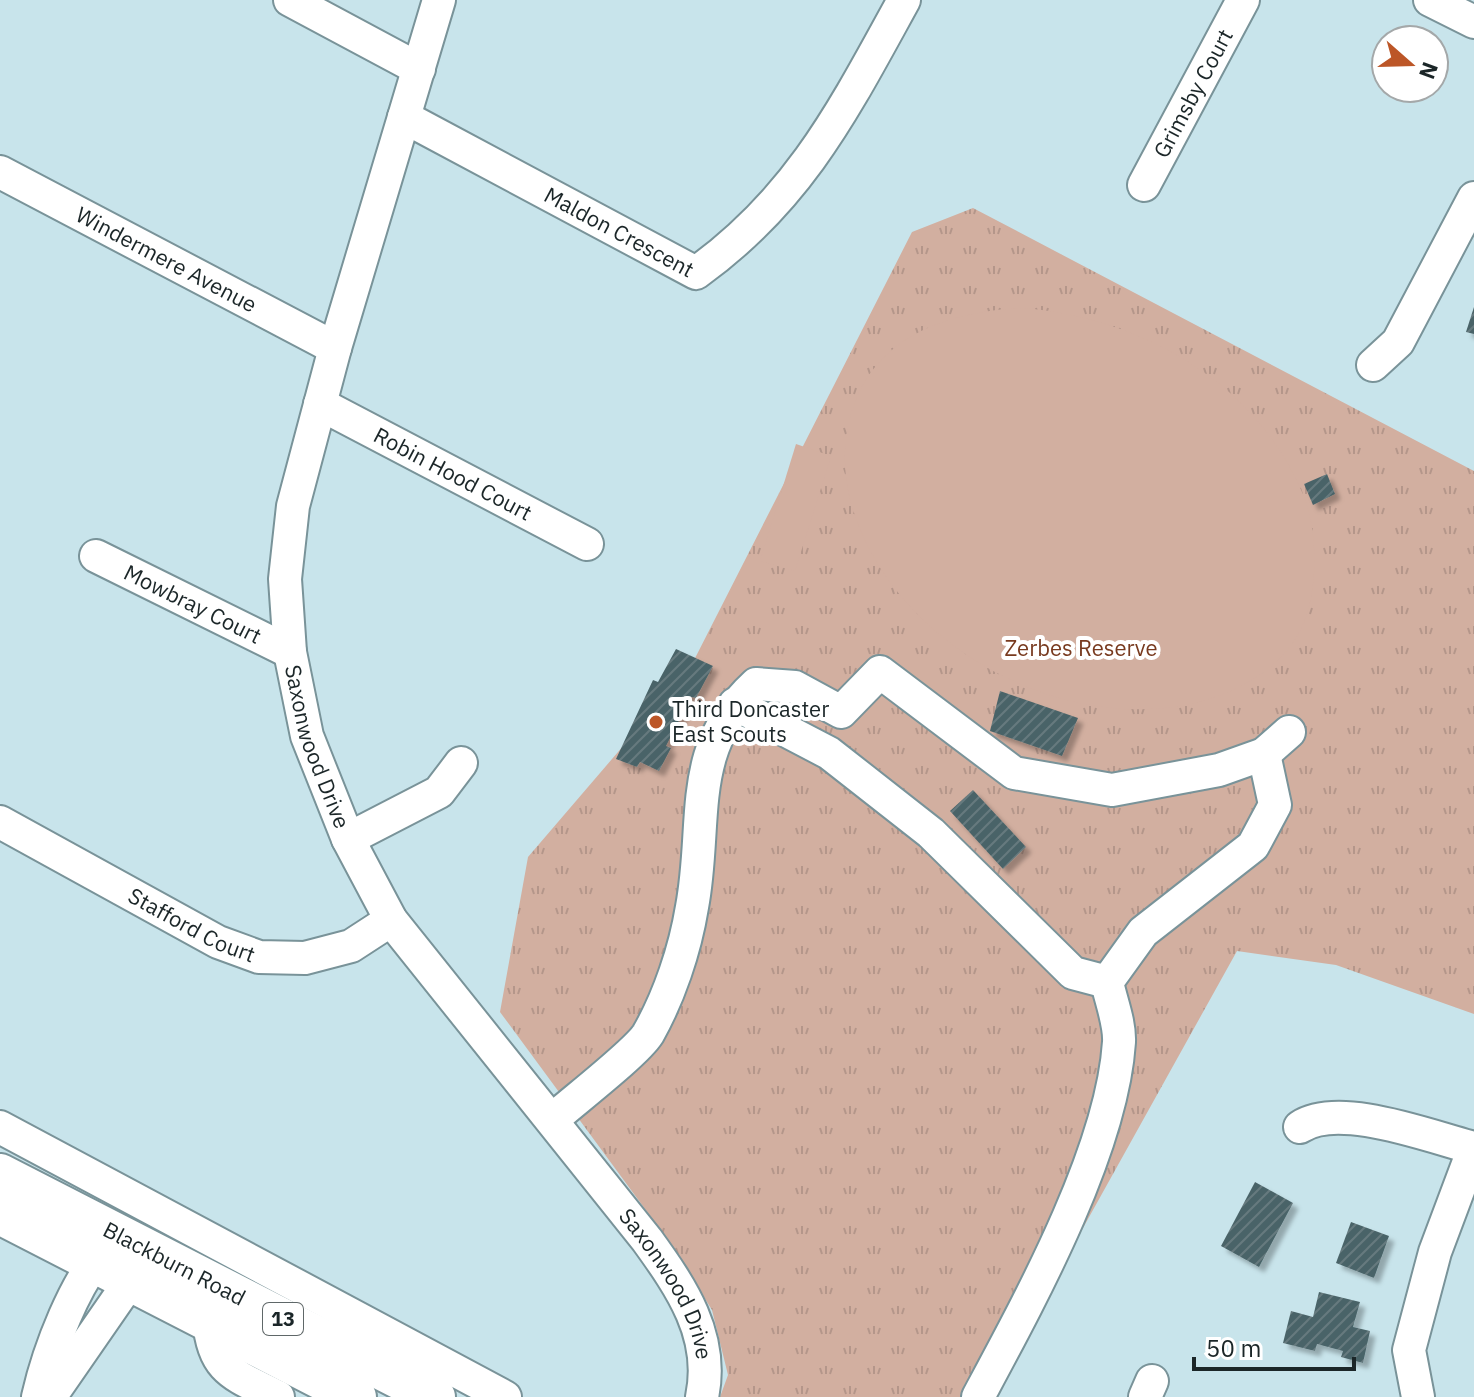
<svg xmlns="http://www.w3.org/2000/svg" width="1474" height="1397" font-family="'IBM Plex Sans',sans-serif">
	<defs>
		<pattern id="park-tufts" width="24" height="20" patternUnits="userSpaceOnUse" patternTransform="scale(2)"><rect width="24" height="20" fill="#d2afa0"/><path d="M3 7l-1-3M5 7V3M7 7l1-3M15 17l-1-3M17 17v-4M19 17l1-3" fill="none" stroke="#b4968a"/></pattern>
		<pattern id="building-hatch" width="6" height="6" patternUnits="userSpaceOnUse" patternTransform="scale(2)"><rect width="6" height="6" fill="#4a6368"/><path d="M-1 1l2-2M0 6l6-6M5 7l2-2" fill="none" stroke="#667a7e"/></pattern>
		<filter id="shadow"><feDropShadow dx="5.5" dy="5.5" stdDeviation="2" flood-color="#0004"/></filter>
	</defs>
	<rect width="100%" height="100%" fill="#c8e4eb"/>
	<!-- park -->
	<path fill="url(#park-tufts)" d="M973,208L1474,471V1014L1336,965L1237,951L989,1397H720L728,1375L712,1310L670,1243L500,1012L528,857L690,668L912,232Z"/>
	<!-- garden -->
	<g fill="#d2afa0">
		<path d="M1024,308C1140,318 1255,381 1302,492C1317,526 1318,578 1307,614C1296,650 1266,675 1233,690C1097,750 915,663 860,529C843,488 839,444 855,402C882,332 955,311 1024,308Z"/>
		<path d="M796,444L831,456L795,571L760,561Z"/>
	</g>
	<!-- building -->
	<g fill="url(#building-hatch)" filter="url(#shadow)">
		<path d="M1474,307V334L1466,332Z"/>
		<path d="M1327,474L1335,494L1313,505L1304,484Z"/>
		<path d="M676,649L713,666L696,698L691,697L666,746L671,748L659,771L640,762L637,767L616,759L653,680L658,682Z"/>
		<path d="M1000,691L1078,718L1062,756L990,731Z"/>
		<path d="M973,790L1026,847L1003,869L950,811Z"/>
		<path d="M1255,1182L1293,1203L1259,1267L1221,1246Z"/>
		<path d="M1351,1222L1389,1236L1374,1278L1336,1263Z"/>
		<path d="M1319,1292L1360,1302L1353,1327L1370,1331L1363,1363L1341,1357L1343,1351L1317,1344L1315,1351L1283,1343L1291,1311L1313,1317Z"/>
	</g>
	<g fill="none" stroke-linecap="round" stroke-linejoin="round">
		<!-- minor casing -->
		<g stroke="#799399" stroke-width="36">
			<g id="minor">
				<path d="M290,0L419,69"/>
				<path id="s1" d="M439,0L335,348L293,506L285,579L290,652L307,736L348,839L391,920L647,1240C681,1287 715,1336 702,1397"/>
				<path d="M1430,0L1474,22"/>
				<path id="s2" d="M404,117L696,273C800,198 844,109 904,0"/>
				<path id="s3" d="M0,172L335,348"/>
				<path id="s4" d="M1144,185L1243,0"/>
				<path d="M1373,365L1398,342L1474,198"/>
				<path id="s5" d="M320,404L587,544"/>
				<path id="s6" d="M96,556L290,652"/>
				<path d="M735,704L829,753L931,833L1073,973L1107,982"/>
				<path id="s7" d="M0,822L218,942L259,957L305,958L351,946L391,920"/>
				<path d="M348,839L439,792L461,763"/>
				<path d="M552,1120C572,1102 636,1053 648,1034C669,997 685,950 692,907C708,823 685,749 756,684L795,687L841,712L880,672L1014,773L1112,790L1219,770L1264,754L1289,732"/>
				<path d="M0,1127L505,1397"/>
				<path d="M1300,1127C1339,1101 1431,1137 1474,1148"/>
				<path d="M209,1320C213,1372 235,1375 278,1397"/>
				<path d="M38,1397C49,1349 75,1281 108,1245"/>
				<path d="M50,1397L131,1280V1260"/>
				<path d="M978,1397C1030,1300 1112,1151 1119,1042C1120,1023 1111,1001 1107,982L1143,932L1253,846L1275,805L1264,754"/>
				<path d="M1145,1397L1152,1381"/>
				<path d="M1418,1397L1409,1350L1435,1252L1474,1148"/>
			</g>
		</g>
		<!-- major casing -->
		<g stroke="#799399" stroke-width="44">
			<g id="major">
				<path id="s8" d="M0,1174L435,1397"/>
				<path d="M0,1214L356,1397"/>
			</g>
		</g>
		<!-- minor -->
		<use href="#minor" stroke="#fff" stroke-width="32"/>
		<!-- major -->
		<use href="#major" stroke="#fff" stroke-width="40"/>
	</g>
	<!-- markers -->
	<circle fill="#bc5627" stroke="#fff" stroke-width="3" cx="656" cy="722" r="8"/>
	<g text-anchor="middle" stroke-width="8" stroke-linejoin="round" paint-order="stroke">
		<!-- shield labels -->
		<rect fill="#fff" stroke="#5f6768" stroke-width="2" x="263" y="1303" width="40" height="32" rx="6"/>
		<g font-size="20" font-weight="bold" fill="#1b2628">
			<text x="283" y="1326">13</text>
		</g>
		<!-- street labels -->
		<g font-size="22" fill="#1b2628" stroke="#fff">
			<text dy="8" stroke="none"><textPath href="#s4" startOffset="104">Grimsby Court</textPath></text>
			<text dy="8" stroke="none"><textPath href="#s2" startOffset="244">Maldon Crescent</textPath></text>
			<text dy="8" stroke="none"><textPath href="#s3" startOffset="188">Windermere Avenue</textPath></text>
			<text dy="8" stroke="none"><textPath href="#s5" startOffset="150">Robin Hood Court</textPath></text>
			<text dy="8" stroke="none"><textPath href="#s6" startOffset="108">Mowbray Court</textPath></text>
			<text dy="8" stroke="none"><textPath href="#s1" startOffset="772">Saxonwood Drive</textPath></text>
			<text dy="8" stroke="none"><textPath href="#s7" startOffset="218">Stafford Court</textPath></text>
			<text dy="8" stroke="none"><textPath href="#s8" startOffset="196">Blackburn Road</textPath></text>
			<text dy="8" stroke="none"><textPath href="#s1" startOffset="1420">Saxonwood Drive</textPath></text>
		</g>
		<!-- park labels -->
		<g font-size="22" fill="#783a1f" stroke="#fff">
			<text x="1081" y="656">Zerbes Reserve</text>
		</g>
		<!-- poi labels -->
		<g font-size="22" fill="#1b2628" stroke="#fff" text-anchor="start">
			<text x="672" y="717">Third Doncaster<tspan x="672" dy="25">East Scouts</tspan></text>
		</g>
	</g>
	<!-- north arrow -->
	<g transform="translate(1410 64) rotate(110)"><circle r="38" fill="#ffffff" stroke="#a4a8a9" stroke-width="2"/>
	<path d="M0-6L14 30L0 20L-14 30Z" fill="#bc5627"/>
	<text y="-12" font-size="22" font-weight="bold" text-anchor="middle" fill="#1b2628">N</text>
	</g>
	<!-- scale -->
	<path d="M1194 1357v12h160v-12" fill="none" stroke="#1b2628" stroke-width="4"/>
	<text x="1206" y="1357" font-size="24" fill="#1b2628" stroke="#ffffff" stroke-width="6" paint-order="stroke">50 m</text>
</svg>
